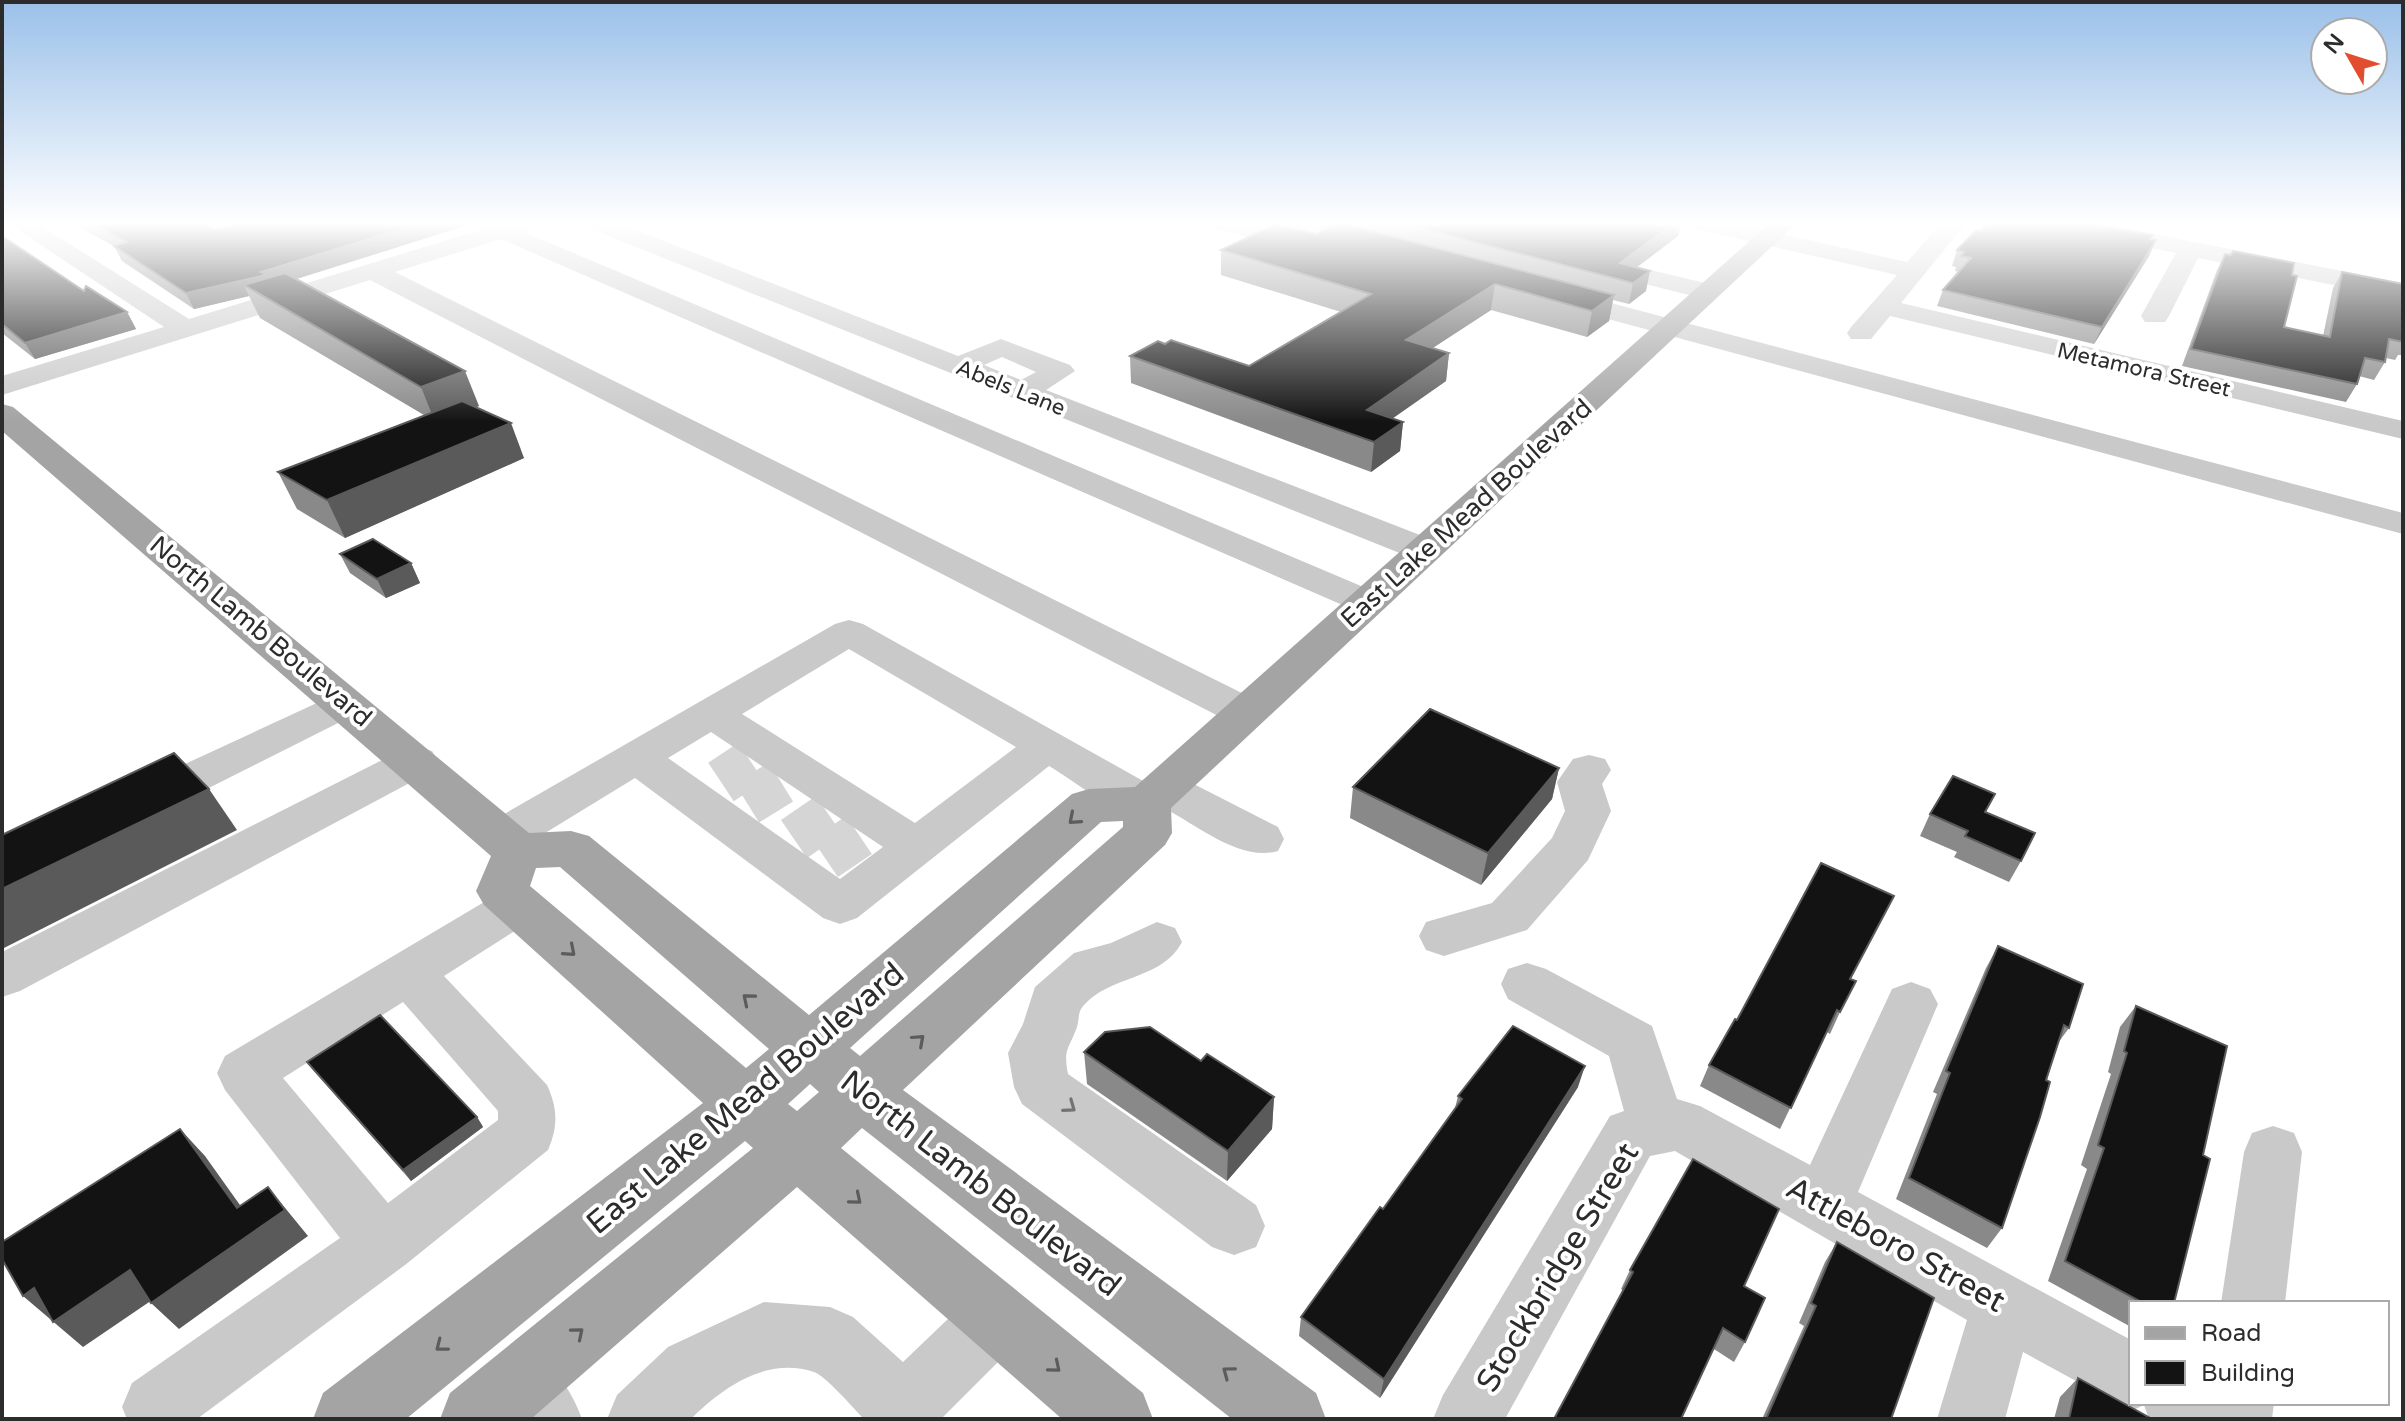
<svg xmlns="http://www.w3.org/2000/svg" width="2405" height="1421" font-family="'Varela Round',sans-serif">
	<rect width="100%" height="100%" fill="#fff"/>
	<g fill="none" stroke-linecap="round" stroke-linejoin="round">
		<!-- minor-tunnel -->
		<g stroke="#d5d5d5" stroke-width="46" stroke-dasharray="46 23" stroke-linecap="butt">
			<path d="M721,782L751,762"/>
			<path d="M747,803L781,782"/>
			<path d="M794,839L829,815"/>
			<path d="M825,858L859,835"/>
		</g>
		<!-- minor -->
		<g fill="#c9c9c9" fill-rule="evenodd">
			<path d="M8,223H36L189,319L503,223H540L524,232L1380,594L1386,602L1380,610L1367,613L1354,610L501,239L395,272L1260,702L1266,712L1260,722L1245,726L1230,722L370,280L2,395V376L164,327Z"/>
			<path d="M585,223H618L958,356L1001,339L1070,365L1075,371L1046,390L1438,542L1443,550L1438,558L1425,561L1412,558L589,228ZM1002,357L1036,372L1021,380L984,365Z"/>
			<path d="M1211,223H1249L1319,243L1322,248L1310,255L1215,228Z"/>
			<path d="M1275,223H1314L1383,242L1386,247L1374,254L1279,228Z"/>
			<path d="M1688,223H1732L1907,262L1941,223H1966L1901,303L2403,421V439L1890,316L1871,339H1851L1847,333L1851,327L1897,275L1700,230Z"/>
			<path d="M2049,223H2097L2403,283V299L2198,258L2169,316L2165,322H2145L2141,316L2176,253L2061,230Z"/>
			<path d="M1646,269L1718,286L1722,292L1709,300L1637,282L1633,277Z"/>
			<path d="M1558,289L2403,513V534L1549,303L1545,297L1549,291Z"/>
			<path d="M849,620L863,624L1145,782L1148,777L1164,773L1180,777L1278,827L1284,839L1278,851C1241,862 1198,826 1166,809L1163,814C1126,825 1081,785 1049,766L857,918L840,924L823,918L635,778L519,849L502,854L485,849L479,837L485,825L835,624ZM849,649L1016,747L915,823L742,714ZM711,732L883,847L840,879L668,758Z"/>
			<path d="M345,690L360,694L366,703L360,712L163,811L147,816L131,811L124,800L131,789Z"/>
			<path d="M416,746L432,751L438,761L432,771L20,991L2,997V952L400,751Z"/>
			<path d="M1589,755L1605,759L1611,770L1602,784L1611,811L1588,860L1527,930L1444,956L1426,950L1419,936L1426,922L1492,903L1552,838L1565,811L1557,782L1573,759Z"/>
			<path d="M518,886L535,892L543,905L535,918L444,976L547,1085C558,1109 558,1127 548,1150L405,1265L197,1419H127L122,1407L132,1383L340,1238L225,1090L217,1073L225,1056L501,892ZM403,1002L498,1111V1120L388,1203L283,1078Z"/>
			<path d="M1157,922L1175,928L1182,942C1161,982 1107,974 1081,1009C1078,1014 1079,1021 1077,1027C1069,1049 1063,1049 1068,1074L1256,1205L1265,1226L1256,1247L1234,1255L1212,1247L1022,1104L1014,1087L1008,1053L1023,1024L1035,987L1074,953L1111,943Z"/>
			<path d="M1527,963L1546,969L1652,1026L1677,1099L1700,1106L1810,1165L1892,989L1911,982L1930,989L1938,1004L1858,1192L2131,1340V1403H2274L2272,1419H2149L2144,1405L2131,1411L2023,1352L2005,1419H1937L1967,1320L1675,1151L1650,1156L1505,1419H1433L1443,1395L1610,1116L1624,1111L1609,1056L1508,999L1501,984L1508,969Z"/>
			<path d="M2273,1126L2294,1133L2302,1152L2285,1303H2221L2244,1152L2252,1133Z"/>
			<path d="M996,1286L1019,1295L1029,1318L1019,1341L941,1419H864C853,1408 826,1376 814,1372C767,1356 722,1388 691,1419H607L617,1395L668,1347L764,1302L830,1307L853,1317L903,1362L973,1295Z"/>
			<path d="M519,1349C553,1363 569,1385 582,1419H505L485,1383L495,1359Z"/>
		</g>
		<!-- major -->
		<path fill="#a4a4a4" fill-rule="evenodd" d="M1770,223H1797L1171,808L1172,833L1165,845L903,1090L1316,1393L1326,1419H1232L862,1128L841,1148L1143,1393L1153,1419H1062L797,1187L531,1419H440L450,1393L753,1148L745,1141L406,1419H313L323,1393L703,1103L484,905L476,891L491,856L2,431V404L13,407L529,833L571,831L589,836L809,1015L1072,794L1089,789L1135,787ZM1123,821V827L860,1056L850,1048L1101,822ZM560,867L769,1049L746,1068L530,886L536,868ZM810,1084L819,1092L797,1111L788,1104Z"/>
	</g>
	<!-- wall -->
	<g fill="#898989">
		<path d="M72,223H226L211,226L210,227L213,229L247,223H474L296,279L479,406L475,407L524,458L345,538L297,509L278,472L424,415L260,318L249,296L194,309L122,261L114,246Z"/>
		<path d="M1254,223H1275V224L1317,234L1328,228V224L1326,223H1681L1678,236L1637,267L1646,291L1629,304L1613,300L1609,321L1587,337L1491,310L1433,348L1449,353L1446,381L1392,419L1403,422L1400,451L1371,472L1131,383L1130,356L1249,366L1341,312L1221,275V250L1270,226Z"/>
		<path d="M1980,231L2151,239L2156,240L2149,256L2094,344L1937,306L1943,290L1959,272L1955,271L1956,267L1952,266L1957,250Z"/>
		<path d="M2,236L84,291L127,312L136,329L35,359L2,333Z"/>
		<path d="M2225,254L2292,275L2284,327L2323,336L2333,288L2342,272L2403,284V352L2401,355H2398L2395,360L2386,358L2385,362L2374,380L2359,376L2357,384L2346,402L2182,366L2217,270Z"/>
		<path d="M340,554L411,563L420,583L386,598L350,573Z"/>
		<path d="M1559,768L1552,799L1481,885L1350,818L1353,787Z"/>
		<path d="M1986,812L2021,861L2009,882L1954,857L1957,852L1920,836L1930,814Z"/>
		<path d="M1883,917L1850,979L1840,1012L1830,1034L1827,1032L1780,1129L1700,1086L1709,1065L1737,1020Z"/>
		<path d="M1998,946L2069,1028L2058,1043L2002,1228L1987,1248L1896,1199L1937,1094L1933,1092L1986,968Z"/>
		<path d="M2136,1006L2203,1155L2174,1303H2131V1327L2048,1281L2087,1169L2081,1165L2111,1074L2108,1072L2120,1027Z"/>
		<path d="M1084,1052L1201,1061L1274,1097L1272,1129L1227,1181L1087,1084Z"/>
		<path d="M307,1062L477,1117L483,1127L411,1181L315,1072Z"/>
		<path d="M1578,1087L1380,1398L1299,1336L1301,1317L1383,1209L1455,1108L1458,1096Z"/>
		<path d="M1837,1242L1891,1419H1762L1804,1326L1799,1323L1825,1262Z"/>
		<path d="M1630,1270L1744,1286L1745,1342L1734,1362L1621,1289Z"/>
		<path d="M2078,1378L2152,1419H2054L2060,1397Z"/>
	</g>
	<!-- shaded-wall -->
	<g fill="#5a5a5a">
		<path d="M199,223H226L211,226L205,235Z"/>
		<path d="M421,223H474L271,287L244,285L249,296L194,309L186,293L261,272Z"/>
		<path d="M1674,223H1681L1678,236L1620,280V263Z"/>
		<path d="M2156,240L2149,256L2094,344L2102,327Z"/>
		<path d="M1650,271L1646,291L1629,304L1633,283Z"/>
		<path d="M1495,284L1491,310L1403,367L1406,340Z"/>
		<path d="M1614,295L1609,321L1587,337L1592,311Z"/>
		<path d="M127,312L136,329L35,359L25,343Z"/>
		<path d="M1449,353L1446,381L1364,438L1367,410Z"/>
		<path d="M465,371L479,406L435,422L421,387Z"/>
		<path d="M1403,422L1400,451L1371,472L1374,442Z"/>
		<path d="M511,423L524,458L345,538L327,500Z"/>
		<path d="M411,563L420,583L386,598L377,579Z"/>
		<path d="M1559,768L1552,799L1481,885L1488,853Z"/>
		<path d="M209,789L237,830L2,949V889Z"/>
		<path d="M1585,1066L1578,1087L1380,1398L1384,1379Z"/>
		<path d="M1274,1097L1272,1129L1227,1181L1228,1151Z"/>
		<path d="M477,1117L483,1127L411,1181L403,1170Z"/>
		<path d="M180,1129L205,1156L257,1229L268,1187L308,1236L179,1329L151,1303L237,1208Z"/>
		<path d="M130,1270L158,1296L83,1347L23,1296L34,1288Z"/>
	</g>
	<!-- building -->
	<g fill="#131313" stroke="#5a5a5a" stroke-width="2">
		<path d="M92,223H203L213,229L247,223H421L261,272L266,275L186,293L114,246L127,242Z"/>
		<path d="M1328,223H1341L1614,295L1592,311L1495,284L1406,340L1449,353L1367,410L1403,422L1374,442L1130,356L1158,341L1165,344L1171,340L1249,366L1371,294L1221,250L1276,224L1317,234L1329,227Z"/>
		<path d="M1401,223H1674L1620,263L1650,271L1633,283Z"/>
		<path d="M1988,223H2088L2153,235L2150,239L2156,240L2102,327L1943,290L1971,258L1961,256L1964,252L1957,250L1976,230L1980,231Z"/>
		<path d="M2,236L84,291L86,286L127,312L25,343L2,324Z"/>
		<path d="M2233,251L2294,263L2292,275L2297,276L2284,327L2330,337L2342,272L2403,284V342L2389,339L2385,362L2365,358L2357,384L2191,349L2225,254L2231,255Z"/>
		<path d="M285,273L465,371L421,387L244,285Z"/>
		<path d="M462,401L511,423L327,500L278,472Z"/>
		<path d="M373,539L411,563L377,579L340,554Z"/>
		<path d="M1430,709L1559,768L1488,853L1353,787Z"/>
		<path d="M174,753L209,789L2,889V835Z"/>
		<path d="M1953,776L1995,794L1985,812L2035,833L2021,861L1965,836L1968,831L1930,814Z"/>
		<path d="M1821,863L1894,896L1850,979L1856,981L1840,1012L1837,1010L1791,1108L1709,1065L1735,1019L1737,1020Z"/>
		<path d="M1998,946L2083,984L2069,1028L2064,1025L2046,1080L2050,1082L2040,1117L2002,1228L1909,1178L1950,1073L1946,1071Z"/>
		<path d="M2136,1006L2227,1046L2203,1155L2210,1159L2174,1303H2143L2065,1261L2104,1148L2098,1145L2127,1053L2124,1051Z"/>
		<path d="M380,1015L477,1117L403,1170L307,1062Z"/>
		<path d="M1513,1026L1585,1066L1384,1379L1301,1317L1380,1207L1383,1209L1462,1099L1458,1096Z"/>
		<path d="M1150,1027L1201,1061L1207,1054L1274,1097L1228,1151L1084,1052L1105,1032Z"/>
		<path d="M180,1129L237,1208L268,1187L285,1210L151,1303L130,1270L53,1322L34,1288L23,1296L2,1259V1242Z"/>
		<path d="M1693,1159L1779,1209L1744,1286L1765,1298L1745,1342L1723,1328L1681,1419H1554L1633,1272L1630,1270Z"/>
		<path d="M1837,1242L1934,1298L1891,1419H1766L1816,1306L1811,1303Z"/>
		<path d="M2078,1378L2152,1419H2069Z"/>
	</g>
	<!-- one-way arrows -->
	<defs><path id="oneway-chevron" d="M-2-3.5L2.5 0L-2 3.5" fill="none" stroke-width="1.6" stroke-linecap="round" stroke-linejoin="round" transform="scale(2)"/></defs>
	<g stroke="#5c5c5c">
		<use href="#oneway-chevron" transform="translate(1074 819) rotate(139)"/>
		<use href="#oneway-chevron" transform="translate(570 951) rotate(41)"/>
		<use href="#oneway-chevron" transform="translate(748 999) rotate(-140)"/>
		<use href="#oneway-chevron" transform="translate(919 1040) rotate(-42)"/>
		<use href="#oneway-chevron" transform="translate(856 1199) rotate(40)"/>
		<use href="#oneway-chevron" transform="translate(578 1333) rotate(-40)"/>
		<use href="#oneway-chevron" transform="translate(441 1346) rotate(142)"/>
		<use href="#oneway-chevron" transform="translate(1055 1367) rotate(40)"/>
		<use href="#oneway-chevron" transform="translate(1228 1372) rotate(-143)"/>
	</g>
	<use stroke="#737373" href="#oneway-chevron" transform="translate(1070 1107) rotate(36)"/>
	<!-- sky -->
	<linearGradient id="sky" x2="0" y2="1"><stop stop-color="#9ac0e9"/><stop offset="0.53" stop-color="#fff"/><stop offset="1" stop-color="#fff" stop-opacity="0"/></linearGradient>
	<rect width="2405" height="422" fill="url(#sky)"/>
	<g text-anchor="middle" stroke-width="8" stroke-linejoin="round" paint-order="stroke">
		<!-- far-street labels -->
		<g font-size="22" fill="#2c2c2c" stroke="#fff">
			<text transform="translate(2144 369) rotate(13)" y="8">Metamora Street</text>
			<text transform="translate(1011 387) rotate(22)" y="8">Abels Lane</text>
		</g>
		<!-- street labels -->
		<g font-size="26" fill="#2c2c2c" stroke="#fff">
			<text transform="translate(1466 513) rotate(-42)" y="9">East Lake Mead Boulevard</text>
			<text transform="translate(261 631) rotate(40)" y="9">North Lamb Boulevard</text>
		</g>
		<!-- near-street labels -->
		<g font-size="32" fill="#2c2c2c" stroke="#fff">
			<text transform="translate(745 1098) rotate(-40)" y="11">East Lake Mead Boulevard</text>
			<text transform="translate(981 1183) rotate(38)" y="11">North Lamb Boulevard</text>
			<text transform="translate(1896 1244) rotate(29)" y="11">Attleboro Street</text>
			<text transform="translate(1557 1267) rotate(-59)" y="11">Stockbridge Street</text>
		</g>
	</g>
	<!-- border -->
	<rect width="2405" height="1421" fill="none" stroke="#2c2c2c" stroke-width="8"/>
	<!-- legend -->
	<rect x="2129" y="1301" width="260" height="104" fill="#ffffff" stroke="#ababab" stroke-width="2"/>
	<rect x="2145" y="1327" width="40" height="12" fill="#a4a4a4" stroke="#ababab" stroke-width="2"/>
	<text x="2201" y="1341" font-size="24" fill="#2c2c2c">Road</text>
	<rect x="2145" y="1361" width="40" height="24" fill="#131313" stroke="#ababab" stroke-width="2"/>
	<text x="2201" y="1381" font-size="24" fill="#2c2c2c">Building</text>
	<!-- north arrow -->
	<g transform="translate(2349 56) rotate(309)"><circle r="38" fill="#ffffff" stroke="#ababab" stroke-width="2"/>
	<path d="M0-6L14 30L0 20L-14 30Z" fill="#e34d2f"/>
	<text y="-12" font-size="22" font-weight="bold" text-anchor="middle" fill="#2c2c2c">N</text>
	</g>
</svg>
